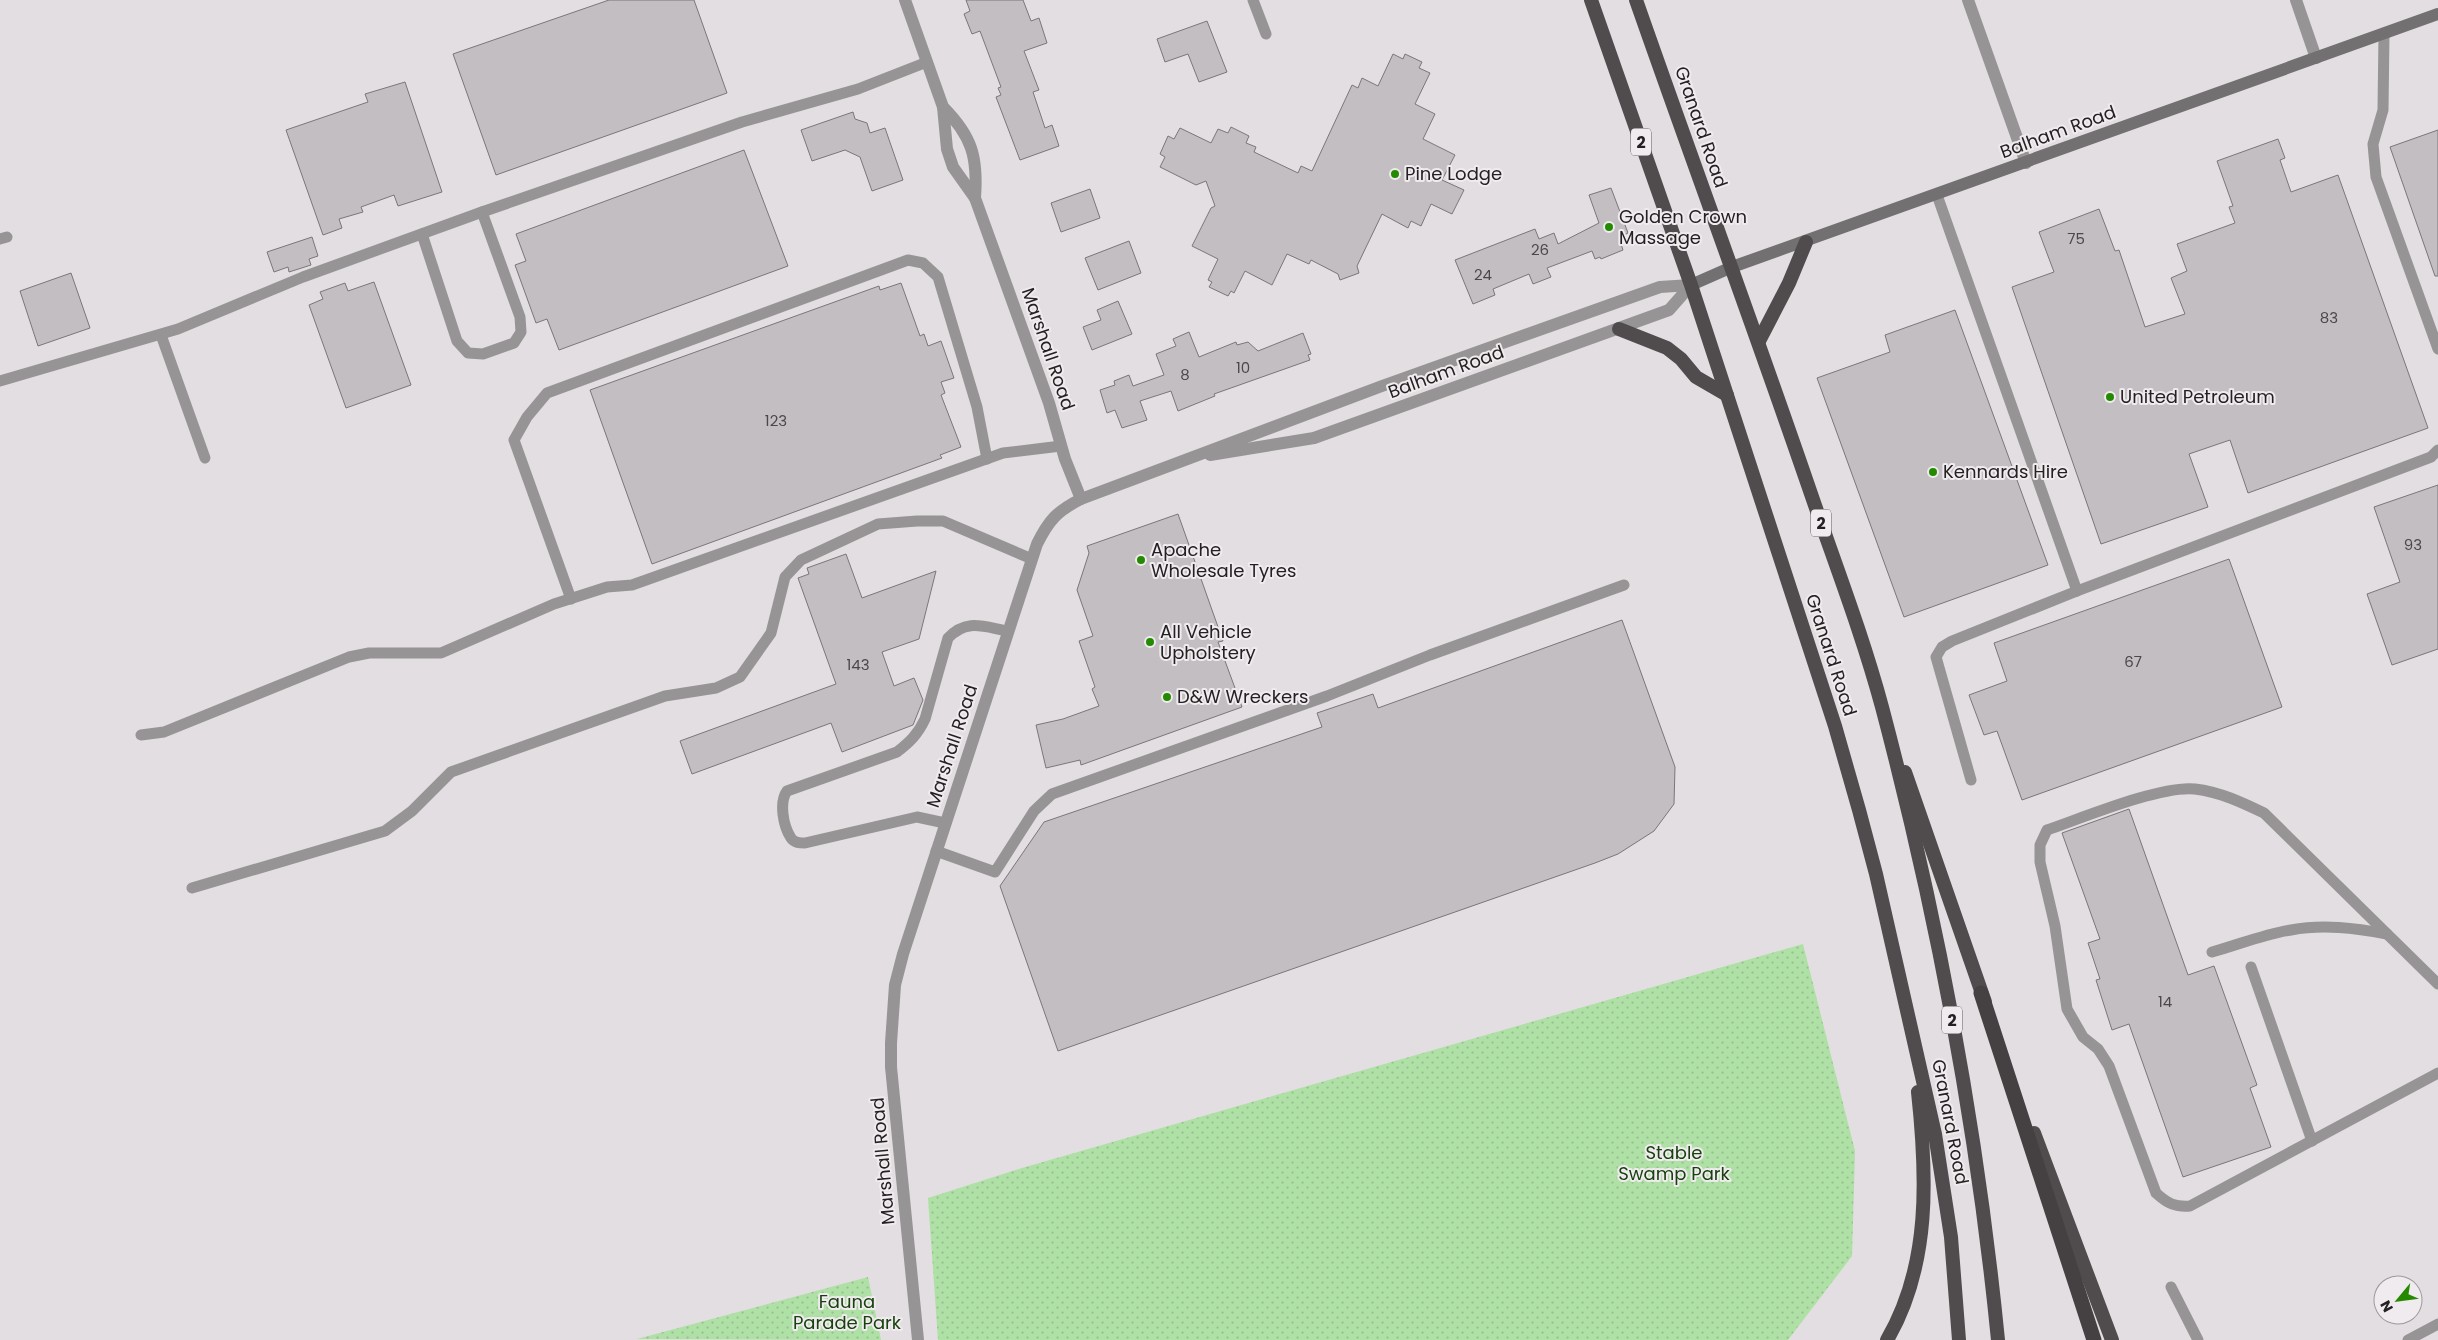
<svg xmlns="http://www.w3.org/2000/svg" width="2438" height="1340" font-family="Poppins,sans-serif">
	<defs>
		<pattern id="park-dots" width="8" height="8" patternUnits="userSpaceOnUse" patternTransform="scale(1.25)"><rect width="8" height="8" fill="#afe0a5"/><path d="M2 2h.1M6 6h.1" fill="none" stroke="#96c08e" stroke-width="1.8" stroke-linecap="round"/></pattern>
	</defs>
	<rect width="100%" height="100%" fill="#e3dee1"/>
	<!-- park -->
	<g fill="url(#park-dots)">
		<path d="M1803,944L1855,1151L1852,1256L1788,1340H938L928,1198L1022,1168Z"/>
		<path d="M868,1277L881,1340L637,1339Z"/>
	</g>
	<!-- building -->
	<g fill="#c3bec1" stroke="#7b7679">
		<path d="M609,0H694L727,93L496,175L453,54Z"/>
		<path d="M966,0H1023L1031,21L1039,18L1047,43L1024,51L1039,90L1033,92L1045,128L1052,125L1059,146L1020,160L996,97L1001,95L998,88L1001,87L980,31L972,34L964,14L970,11Z"/>
		<path d="M1207,21L1227,72L1199,82L1188,54L1165,62L1157,39Z"/>
		<path d="M1393,54L1403,59L1405,54L1422,62L1419,68L1430,73L1415,104L1435,114L1423,139L1455,155L1442,180L1464,190L1452,214L1431,204L1421,226L1411,221L1408,228L1382,214L1357,266L1359,273L1340,280L1338,274L1311,260L1309,264L1287,254L1272,285L1245,271L1234,293L1231,291L1228,296L1209,287L1212,282L1208,280L1218,259L1192,246L1211,208L1215,206L1206,181L1196,185L1160,167L1165,157L1160,154L1168,136L1174,139L1180,128L1211,143L1218,129L1228,133L1231,127L1249,136L1246,143L1256,147L1254,152L1298,173L1301,166L1312,171L1352,85L1358,88L1362,78L1378,86Z"/>
		<path d="M405,82L442,192L398,206L394,195L361,207L363,212L339,219L342,228L323,235L286,130L368,102L365,94Z"/>
		<path d="M853,112L855,119L867,123L870,133L885,128L903,180L872,191L860,157L845,150L812,161L801,130Z"/>
		<path d="M2438,130V276H2435L2390,147Z"/>
		<path d="M2278,139L2285,158L2280,160L2291,192L2338,175L2428,428L2248,493L2230,440L2189,454L2208,507L2101,544L2012,287L2054,272L2039,232L2099,209L2115,251L2119,250L2145,327L2185,314L2171,278L2187,271L2177,244L2235,223L2229,207L2233,206L2217,161Z"/>
		<path d="M744,150L788,266L559,350L547,319L536,323L515,265L526,261L516,234Z"/>
		<path d="M1611,188L1628,233L1622,236L1623,239L1620,241L1623,250L1601,259L1600,257L1595,259L1592,251L1547,268L1551,277L1533,284L1529,274L1493,289L1495,295L1473,304L1455,260L1535,229L1539,239L1554,233L1558,244L1599,223L1589,195Z"/>
		<path d="M1090,189L1100,218L1061,232L1051,203Z"/>
		<path d="M312,237L318,256L309,259L311,265L289,272L288,267L274,272L267,252Z"/>
		<path d="M1129,241L1141,273L1098,290L1085,258Z"/>
		<path d="M71,273L90,328L38,346L20,291Z"/>
		<path d="M374,282L411,385L346,408L309,305L323,299L320,292L345,283L348,291Z"/>
		<path d="M901,283L920,336L924,334L928,346L941,341L954,378L941,382L945,393L941,395L961,447L940,455L942,458L652,564L590,390L879,286L880,290Z"/>
		<path d="M1118,301L1132,334L1092,350L1083,327L1101,320L1097,310Z"/>
		<path d="M1955,310L2048,565L1904,617L1817,378L1890,352L1885,335Z"/>
		<path d="M1189,332L1199,357L1236,342L1237,345L1248,342L1258,351L1303,333L1311,354L1308,355L1310,360L1214,394L1215,396L1178,411L1171,391L1140,401L1147,420L1122,428L1115,410L1107,413L1100,390L1115,385L1114,381L1129,375L1133,386L1164,375L1156,354L1176,346L1173,339Z"/>
		<path d="M2438,485V649L2392,665L2367,594L2400,582L2374,507Z"/>
		<path d="M1178,514L1223,641L1218,642L1242,707L1081,765L1080,760L1046,768L1036,725L1063,719L1099,706L1092,689L1095,687L1079,641L1093,636L1077,590L1089,553L1087,546Z"/>
		<path d="M846,554L862,598L936,571L919,639L882,652L894,686L914,678L923,700L913,725L842,752L831,723L692,774L680,741L836,684L798,578L809,574L807,568Z"/>
		<path d="M2229,559L2282,707L2022,800L1997,731L1984,735L1969,695L2007,681L1994,643Z"/>
		<path d="M1622,620L1675,767L1674,804L1654,831L1618,854L1595,863L1058,1051L1000,886L1044,822L1322,727L1317,713L1373,694L1378,708Z"/>
		<path d="M2129,809L2188,975L2214,966L2257,1085L2250,1088L2271,1147L2183,1177L2129,1024L2112,1030L2096,980L2100,979L2088,943L2100,939L2062,833Z"/>
	</g>
	<g fill="none" stroke-linecap="round" stroke-linejoin="round">
		<!-- service -->
		<g stroke="#969495" stroke-width="11">
			<path d="M1253,0L1266,34"/>
			<path d="M2384,34L2383,110L2373,144L2376,177L2438,349"/>
			<path d="M1937,195L2077,591"/>
			<path d="M422,234L457,341L468,353L483,354L514,343L521,332L520,317L482,212"/>
			<path d="M0,239L7,237"/>
			<path d="M161,335L205,458"/>
			<path d="M0,381L178,329L303,277L482,212L742,122L858,89L927,62"/>
			<path d="M571,599L514,440L527,417L547,393L908,260L923,263L938,277L977,407L987,459"/>
			<path d="M141,735L164,732L349,657L369,653H441L554,604L607,587L632,585L1003,453L1061,446"/>
			<path d="M1971,780L1936,657L1942,647L1952,641L2077,591L2431,457L2438,450"/>
			<path d="M945,823L917,817L805,843C800,843 794,843 791,838C783,826 779,802 787,791L897,752C910,742 918,734 925,719L948,638C967,618 984,627 1008,631"/>
			<path d="M936,851L995,872L1034,811L1052,794L1327,696L1430,655L1624,585"/>
			<path d="M192,888L385,831L412,811L451,772L665,696L716,688L740,677L771,633L785,577L801,560L878,524L917,521H943L1032,559"/>
			<path d="M2212,952C2238,945 2264,934 2291,930C2323,924 2355,928 2387,934"/>
			<path d="M2251,967L2312,1141"/>
			<path d="M2438,984L2264,813C2241,802 2220,792 2195,789C2161,785 2082,818 2047,830L2040,845V862L2055,926L2067,1009L2083,1037L2098,1049L2109,1066L2156,1193C2168,1204 2175,1207 2190,1206L2438,1073"/>
			<path d="M2171,1287L2198,1340"/>
			<path d="M2408,1340L2438,1324"/>
		</g>
		<!-- minor -->
		<g stroke="#969495" stroke-width="12">
			<path d="M1968,0L2026,163"/>
			<path d="M2296,0L2316,58"/>
		</g>
		<!-- tertiary -->
		<g stroke="#969495" stroke-width="12">
			<path d="M905,0L943,107L947,149L953,167L975,198L1049,403L1065,459L1081,499"/>
			<path d="M943,107C972,136 978,157 975,198"/>
			<path d="M1210,455L1314,438L1669,310L1691,285"/>
			<path d="M918,1340L891,1067V1043L895,985L903,954L1037,544C1049,520 1057,511 1081,499L1382,386L1660,287L1691,285"/>
		</g>
		<!-- secondary -->
		<path stroke="#737072" stroke-width="12" d="M1691,285L1732,267L2438,14"/>
		<!-- trunk -->
		<g stroke="#504c4e" stroke-width="14">
			<path d="M1591,0L1691,285L1835,726L1859,810L1876,874L1935,1134L1951,1237L1959,1340"/>
			<path d="M1636,0C1693,163 1753,325 1809,488C1834,561 1862,633 1882,707C1937,915 1977,1127 1998,1340"/>
			<path d="M1619,329L1667,348L1681,359L1696,377L1727,395"/>
			<path d="M1759,341L1789,283L1806,242"/>
			<path d="M1905,772L1985,1002"/>
			<path d="M2034,1133L2112,1340"/>
			<path d="M1887,1340C1931,1265 1927,1175 1918,1092"/>
		</g>
		<!-- motorway -->
		<path stroke="#454143" stroke-width="15" d="M1981,993L2094,1340"/>
	</g>
	<!-- markers -->
	<g fill="#238a01" stroke="#f0ebee" stroke-width="2">
		<circle cx="1395" cy="174" r="5"/>
		<circle cx="1609" cy="227" r="5"/>
		<circle cx="2110" cy="397" r="5"/>
		<circle cx="1933" cy="472" r="5"/>
		<circle cx="1141" cy="560" r="5"/>
		<circle cx="1150" cy="642" r="5"/>
		<circle cx="1167" cy="697" r="5"/>
	</g>
	<g text-anchor="middle" stroke-width="4" stroke-linejoin="round" paint-order="stroke">
		<!-- number labels -->
		<g font-size="15" fill="#4b484a">
			<text x="2076" y="244">75</text>
			<text x="1540" y="255">26</text>
			<text x="1483" y="280">24</text>
			<text x="2329" y="323">83</text>
			<text x="1243" y="373">10</text>
			<text x="1185" y="380">8</text>
			<text x="776" y="426">123</text>
			<text x="2413" y="550">93</text>
			<text x="2133" y="667">67</text>
			<text x="858" y="670">143</text>
			<text x="2165" y="1007">14</text>
		</g>
		<!-- shield labels -->
		<g fill="#f0ebee" stroke="#605e5f" stroke-width="1">
			<rect x="1631" y="128.5" width="20" height="27" rx="4"/>
			<rect x="1811" y="509.5" width="20" height="27" rx="4"/>
			<rect x="1942" y="1006.5" width="20" height="27" rx="4"/>
		</g>
		<g font-size="16" font-weight="bold" fill="#232122">
			<text x="1641" y="148">2</text>
			<text x="1821" y="529">2</text>
			<text x="1952" y="1026">2</text>
		</g>
		<!-- street labels -->
		<g font-size="18" fill="#232122" stroke="#f0ebee">
			<text transform="translate(1701 127) rotate(71)" y="6">Granard Road</text>
			<text transform="translate(2058 132) rotate(-20)" y="6">Balham Road</text>
			<text transform="translate(1048 349) rotate(71)" y="6">Marshall Road</text>
			<text transform="translate(1446 372) rotate(-20)" y="6">Balham Road</text>
			<text transform="translate(1831 655) rotate(72)" y="6">Granard Road</text>
			<text transform="translate(952 746) rotate(-72)" y="6">Marshall Road</text>
			<text transform="translate(1950 1122) rotate(79)" y="6">Granard Road</text>
			<text transform="translate(883 1161) rotate(-95)" y="6">Marshall Road</text>
		</g>
		<!-- poi labels -->
		<g font-size="18" fill="#232122" stroke="#f0ebee" text-anchor="start">
			<text x="1405" y="180">Pine Lodge</text>
			<text x="1619" y="223">Golden Crown<tspan x="1619" dy="21">Massage</tspan></text>
			<text x="2120" y="403">United Petroleum</text>
			<text x="1943" y="478">Kennards Hire</text>
			<text x="1151" y="556">Apache<tspan x="1151" dy="21">Wholesale Tyres</tspan></text>
			<text x="1160" y="638">All Vehicle<tspan x="1160" dy="21">Upholstery</tspan></text>
			<text x="1177" y="703">D&amp;W Wreckers</text>
		</g>
		<!-- park labels -->
		<g font-size="18" fill="#18410f" stroke="#f0ebee">
			<text x="1674" y="1159">Stable<tspan x="1674" dy="21">Swamp Park</tspan></text>
			<text x="847" y="1308">Fauna<tspan x="847" dy="21">Parade Park</tspan></text>
		</g>
	</g>
	<!-- north arrow -->
	<g transform="translate(2398 1300) rotate(241)"><circle r="24" fill="#f0ebee" stroke="#9e9a9c"/>
	<path d="M0-4L9 19L0 12L-9 19Z" fill="#238a01"/>
	<text y="-8" font-size="14" font-weight="bold" text-anchor="middle" fill="#232122">N</text>
	</g>
</svg>
